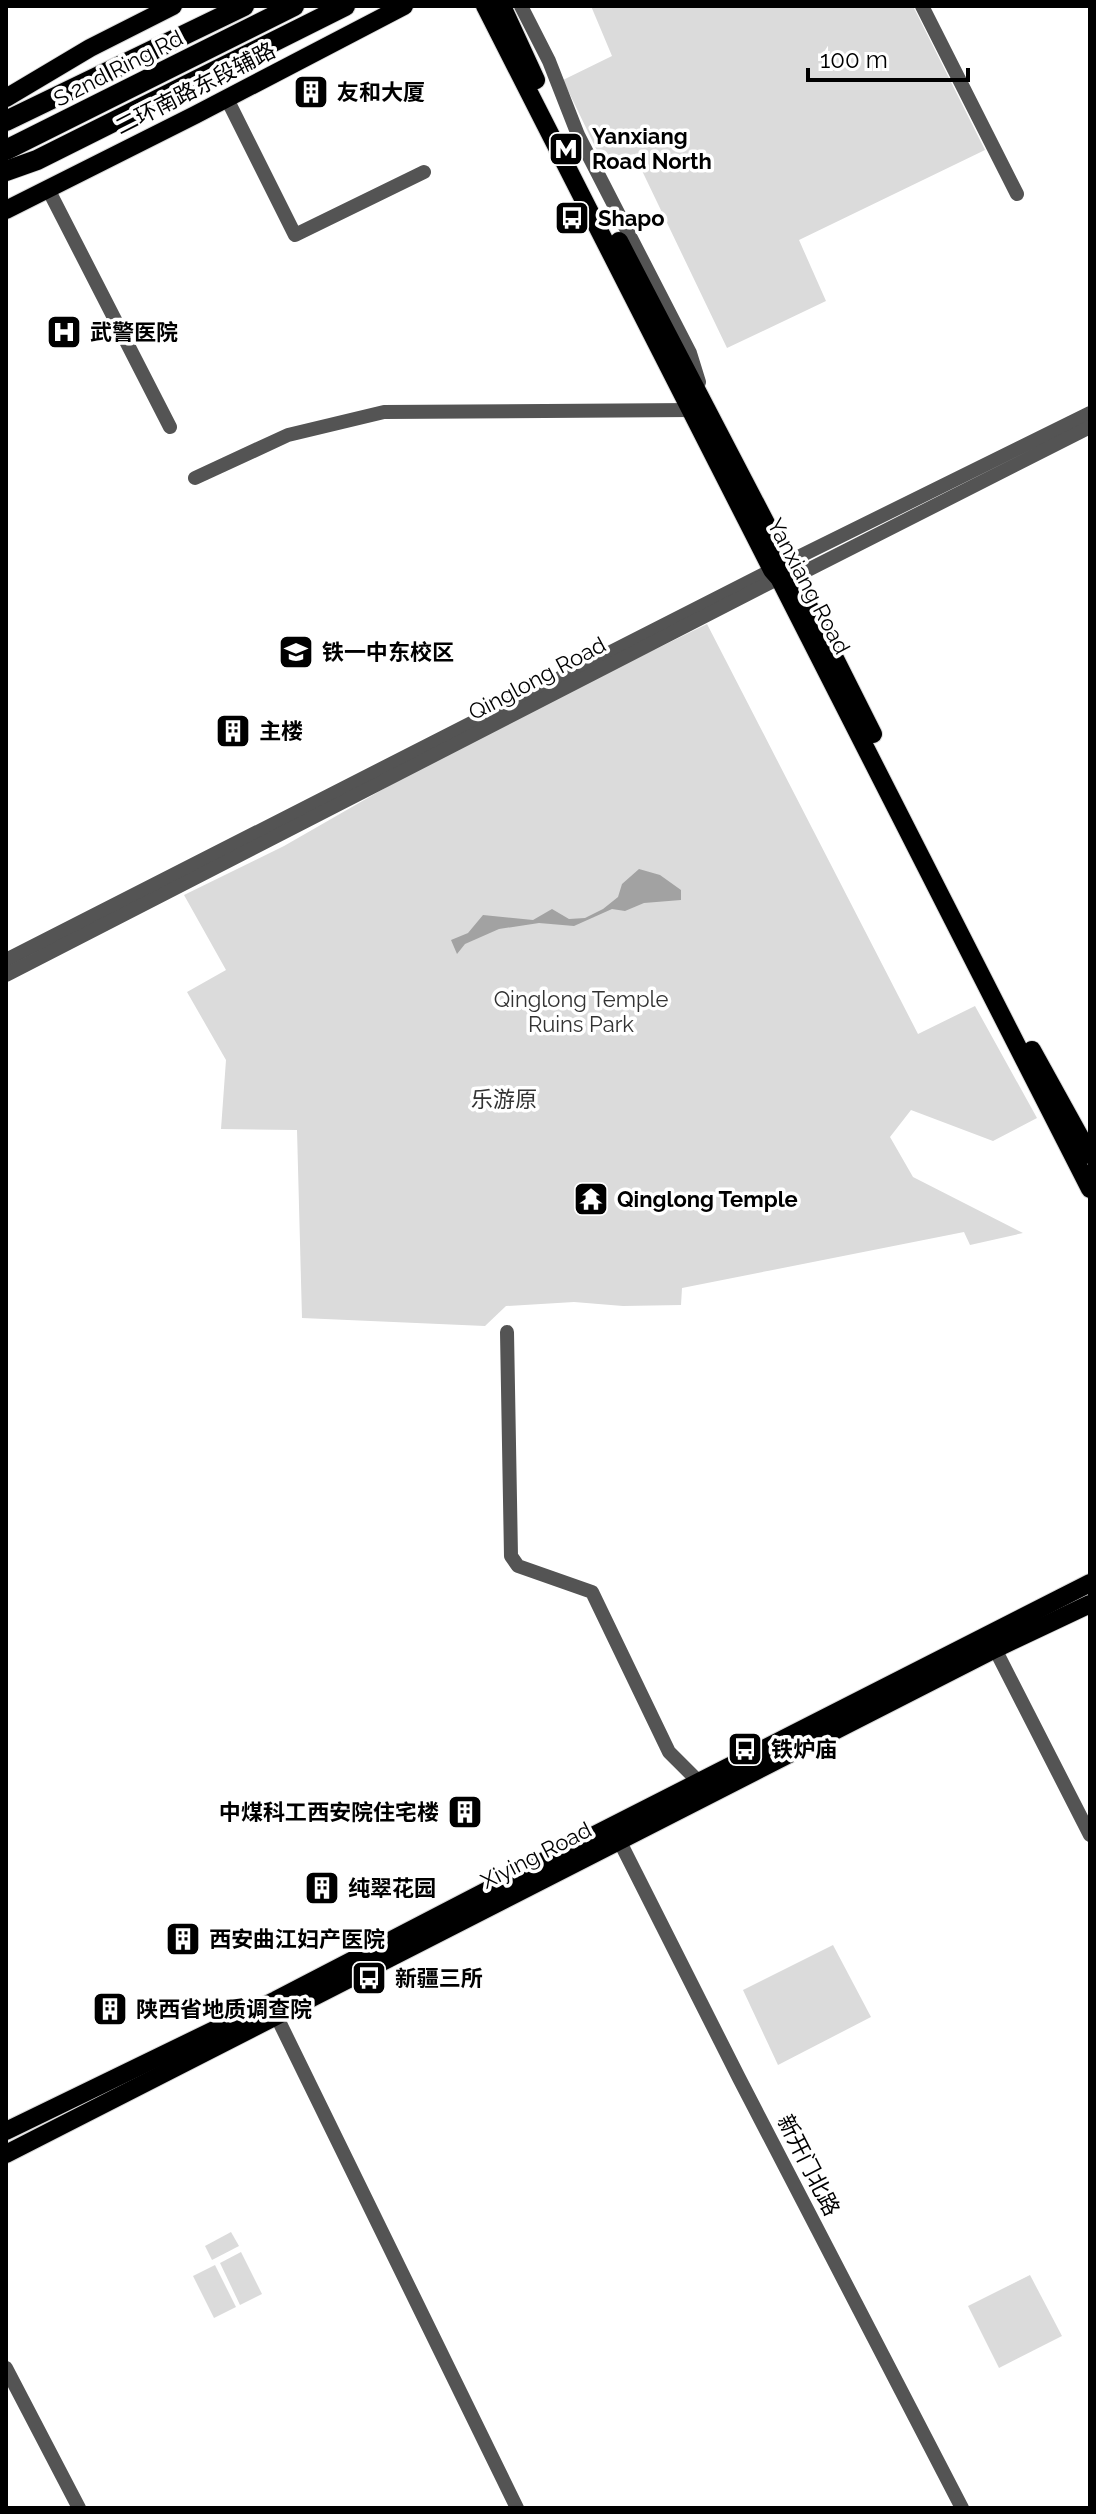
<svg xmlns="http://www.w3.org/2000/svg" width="1096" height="2514" font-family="Raleway,'Noto Sans SC',sans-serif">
	<rect width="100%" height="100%" fill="#fff"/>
	<!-- green -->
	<g fill="#dbdbdb">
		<path d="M591,6H913L985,150L799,240L826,301L727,348L634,154L602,161L563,80L612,56Z"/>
		<path d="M707,624L918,1034L975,1006L1037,1118L993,1141L911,1110L890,1137L913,1177L1023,1233L970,1245L964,1232L682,1288L681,1305L623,1306L574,1302L506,1306L485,1326L302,1318L297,1130L221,1129L226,1060L187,992L226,970L184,895L284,846L460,745Z"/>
		<path d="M833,1945L871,2017L778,2065L743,1990Z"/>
		<path d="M231,2232L239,2246L212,2260L205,2246Z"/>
		<path d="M241,2252L262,2294L240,2305L220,2263Z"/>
		<path d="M215,2265L236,2307L214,2318L193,2276Z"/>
		<path d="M1030,2275L1062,2336L999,2368L968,2306Z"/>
	</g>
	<!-- water -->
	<path fill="#a2a2a2" d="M639,869L660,875L681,890V900L644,903L625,911L612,909L574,926L539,923L499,929L465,944L457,954L451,940L468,933L483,915L533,920L552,909L569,919L585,918L603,909L618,897L622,884Z"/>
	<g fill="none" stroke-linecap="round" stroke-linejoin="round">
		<!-- major casing -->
		<g stroke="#dbdbdb" stroke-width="20">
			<g id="major">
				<path d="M485,6L772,570L779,578L1090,1189"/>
				<path d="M502,6L536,80"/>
				<path d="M6,98L90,48L173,6"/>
				<path d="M6,210L195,115L404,6"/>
				<path d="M619,241L794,577L873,734"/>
				<path d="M1032,1050L1090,1155"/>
				<path d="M6,2131L276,2000L571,1847L1090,1583"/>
				<path d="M6,2154L995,1649L1090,1604"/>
			</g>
		</g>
		<!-- highway casing -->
		<g stroke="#dbdbdb" stroke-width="22">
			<g id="highway">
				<path d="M6,121L244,6"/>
				<path d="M6,150L294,6"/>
				<path d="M6,171L37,160L345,6"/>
			</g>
		</g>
		<!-- minor -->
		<g stroke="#545454" stroke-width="14">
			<path d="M521,6L549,61L578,135L690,353L699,382"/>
			<path d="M922,6L1017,194"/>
			<path d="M227,99L295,235L424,172"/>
			<path d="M48,189L170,427"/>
			<path d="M195,478L288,435L384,412L692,410"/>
			<path d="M6,960L772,570L1090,413"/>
			<path d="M6,975L779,578L794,577L1090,427"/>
			<path d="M507,1332L511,1556L518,1566L592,1592L669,1752L699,1782"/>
			<path d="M995,1649L1090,1835"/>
			<path d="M619,1840L739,2078L962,2508"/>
			<path d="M272,2007L517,2508"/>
			<path d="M6,2368L79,2508"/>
		</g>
		<!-- major -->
		<use href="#major" stroke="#000" stroke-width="18"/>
		<!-- highway -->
		<use href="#highway" stroke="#000" stroke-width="20"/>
	</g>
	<!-- icons -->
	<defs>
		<g id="building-square" transform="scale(1.8)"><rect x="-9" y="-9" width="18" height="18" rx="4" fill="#000" stroke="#fff"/><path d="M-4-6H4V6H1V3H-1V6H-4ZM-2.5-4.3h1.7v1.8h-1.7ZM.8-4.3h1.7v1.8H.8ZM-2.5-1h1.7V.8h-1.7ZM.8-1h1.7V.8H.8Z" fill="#fff"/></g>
		<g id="metro-square" transform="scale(1.8)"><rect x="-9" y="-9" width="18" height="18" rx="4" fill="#000" stroke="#fff"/><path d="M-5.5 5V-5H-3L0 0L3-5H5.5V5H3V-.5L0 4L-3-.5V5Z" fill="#fff"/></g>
		<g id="bus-square" transform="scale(1.8)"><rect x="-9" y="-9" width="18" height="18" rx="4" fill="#000" stroke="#fff"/><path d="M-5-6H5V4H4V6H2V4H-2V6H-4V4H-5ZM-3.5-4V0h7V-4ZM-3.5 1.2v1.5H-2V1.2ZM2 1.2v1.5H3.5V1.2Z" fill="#fff"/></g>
		<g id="hospital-square" transform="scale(1.8)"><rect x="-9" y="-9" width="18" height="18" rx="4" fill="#000" stroke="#fff"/><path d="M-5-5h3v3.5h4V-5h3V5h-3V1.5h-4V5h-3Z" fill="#fff"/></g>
		<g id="school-square" transform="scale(1.8)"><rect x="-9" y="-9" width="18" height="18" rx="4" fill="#000" stroke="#fff"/><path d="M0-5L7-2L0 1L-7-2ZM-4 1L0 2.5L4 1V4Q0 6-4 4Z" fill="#fff"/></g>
		<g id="temple-square" transform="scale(1.8)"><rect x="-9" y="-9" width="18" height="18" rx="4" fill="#000" stroke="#fff"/><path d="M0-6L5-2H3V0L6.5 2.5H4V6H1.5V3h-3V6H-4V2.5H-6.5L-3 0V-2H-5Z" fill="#fff"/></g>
	</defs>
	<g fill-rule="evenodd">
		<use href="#building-square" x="311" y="92"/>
		<use href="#metro-square" x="566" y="149"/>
		<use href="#bus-square" x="572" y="218"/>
		<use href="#hospital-square" x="64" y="332"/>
		<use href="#school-square" x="296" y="652"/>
		<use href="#building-square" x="233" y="731"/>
		<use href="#temple-square" x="591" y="1199"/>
		<use href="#bus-square" x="745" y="1749"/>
		<use href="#building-square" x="465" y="1812"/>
		<use href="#building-square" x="322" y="1888"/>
		<use href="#building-square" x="183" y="1939"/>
		<use href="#bus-square" x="369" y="1978"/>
		<use href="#building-square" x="110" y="2009"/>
	</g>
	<g text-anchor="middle" stroke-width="7" stroke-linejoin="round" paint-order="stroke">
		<!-- street labels -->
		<g font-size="22" fill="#000" stroke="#fff">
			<text transform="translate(118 68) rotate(-27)" y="8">S 2nd Ring Rd</text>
			<text transform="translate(195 88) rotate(-27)" y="8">二环南路东段辅路</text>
			<text transform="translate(809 586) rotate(62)" y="8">Yanxiang Road</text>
			<text transform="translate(537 678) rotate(-28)" y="8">Qinglong Road</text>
			<text transform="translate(536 1855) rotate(-27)" y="8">Xiying Road</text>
			<text transform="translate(809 2165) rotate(63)" y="8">新开门北路</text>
		</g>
		<!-- poi labels -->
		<g font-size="22" font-weight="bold" fill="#000" stroke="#fff" text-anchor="start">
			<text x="337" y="100">友和大厦</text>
			<text x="592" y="144">Yanxiang<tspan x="592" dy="25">Road North</tspan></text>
			<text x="598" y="226">Shapo</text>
			<text x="90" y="340">武警医院</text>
			<text x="322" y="660">铁一中东校区</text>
			<text x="259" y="739">主楼</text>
			<text x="617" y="1207">Qinglong Temple</text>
			<text x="771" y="1757">铁炉庙</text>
			<text x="439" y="1820" text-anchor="end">中煤科工西安院住宅楼</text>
			<text x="348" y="1896">纯翠花园</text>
			<text x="209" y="1947">西安曲江妇产医院</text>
			<text x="395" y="1986">新疆三所</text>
			<text x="136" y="2017">陕西省地质调查院</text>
		</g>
		<!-- park labels -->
		<g font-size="22" fill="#323232" stroke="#fff">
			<text x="581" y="1007">Qinglong Temple<tspan x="581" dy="25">Ruins Park</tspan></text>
			<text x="504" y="1107">乐游原</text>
		</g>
	</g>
	<!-- border -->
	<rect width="1096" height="2514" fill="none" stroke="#000000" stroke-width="16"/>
	<!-- scale -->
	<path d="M808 68v12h160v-12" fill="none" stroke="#000000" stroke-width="4"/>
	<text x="820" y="68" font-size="24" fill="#000000" stroke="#ffffff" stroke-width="6" paint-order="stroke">100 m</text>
</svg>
